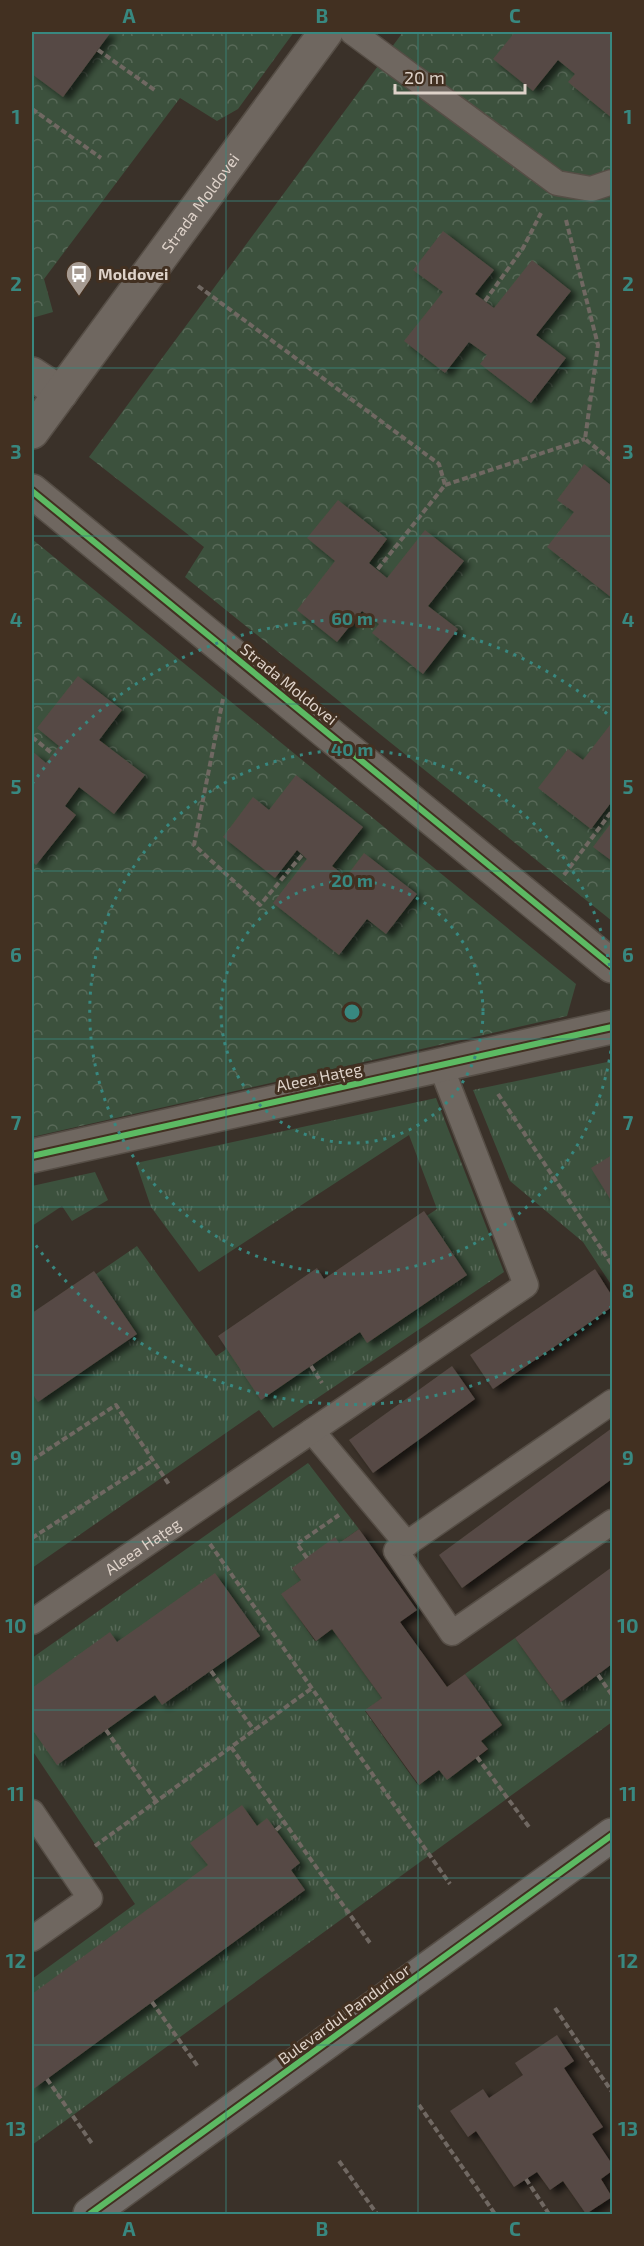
<svg xmlns="http://www.w3.org/2000/svg" width="644" height="2246" font-family="'Exo 2',sans-serif">
	<defs>
		<pattern id="grass-tufts" width="24" height="20" patternUnits="userSpaceOnUse" patternTransform="scale(1.5)"><rect width="24" height="20" fill="#3c513d"/><path d="M3 7l-1-3M5 7V3M7 7l1-3M15 17l-1-3M17 17v-4M19 17l1-3" fill="none" stroke="#586958"/></pattern>
		<pattern id="forest-crowns" width="20" height="18" patternUnits="userSpaceOnUse" patternTransform="scale(1.5)"><rect width="20" height="18" fill="#3c513d"/><path d="M2 6a3 3 0 1 1 6 0M12 15a3 3 0 1 1 6 0" fill="none" stroke="#586958"/></pattern>
		<filter id="shadow"><feDropShadow dx="6" dy="4" stdDeviation="3" flood-color="#0009"/></filter>
	</defs>
	<rect width="100%" height="100%" fill="#3a3129"/>
	<!-- grass -->
	<g fill="url(#grass-tufts)">
		<path d="M612,1061V1286L583,1242L510,1181L473,1090Z"/>
		<path d="M436,1098L504,1272L273,1428L259,1410L32,1568V1318L137,1246L216,1356L437,1209L409,1135L199,1272L151,1207L136,1163Z"/>
		<path d="M95,1172L108,1200L72,1221L62,1206L32,1226V1186Z"/>
		<path d="M308,1463L359,1529L339,1543L292,1568L301,1580L282,1594L315,1641L332,1629L382,1698L365,1711L418,1785L439,1770L447,1779L488,1750L481,1741L502,1725L465,1674L515,1638L561,1702L612,1664V1722L32,2145V1979L135,1904L32,1750V1658Z"/>
	</g>
	<!-- forest -->
	<g fill="url(#forest-crowns)">
		<path d="M32,32H294L238,109L217,121L180,98L44,279L53,312L32,318Z"/>
		<path d="M403,32H612V921L185,577L204,547L89,457Z"/>
		<path d="M32,539L576,984L567,1016L32,1137Z"/>
	</g>
	<!-- building -->
	<g fill="#564a44" filter="url(#shadow)">
		<path d="M32,32H111L63,97L32,74Z"/>
		<path d="M515,32H612V118L568,82L575,74L558,60L533,91L493,59Z"/>
		<path d="M443,231L494,270L475,294L494,308L532,260L571,291L536,335L566,358L531,403L480,364L487,355L469,342L445,373L404,341L443,292L413,270Z"/>
		<path d="M584,464L612,486V598L547,547L574,512L557,500Z"/>
		<path d="M338,500L387,539L369,563L387,578L425,530L464,561L428,606L458,629L423,674L372,633L379,624L362,611L337,642L297,610L335,561L307,538Z"/>
		<path d="M78,676L122,710L99,740L145,775L114,814L79,787L65,806L76,815L36,865L32,861V751L46,763L59,746L37,728Z"/>
		<path d="M610,725L612,727V807L610,804L591,829L538,788L568,749L583,760Z"/>
		<path d="M296,775L363,827L332,866L346,877L364,853L417,894L386,934L367,919L339,955L273,903L307,859L297,850L275,878L223,837L253,797L269,810Z"/>
		<path d="M612,822V861L593,847Z"/>
		<path d="M612,1155V1202L591,1168Z"/>
		<path d="M424,1211L467,1275L367,1343L360,1332L261,1400L218,1336L317,1268L324,1279Z"/>
		<path d="M595,1269L612,1296V1307L493,1389L470,1355Z"/>
		<path d="M94,1271L137,1334L38,1402L32,1393V1313Z"/>
		<path d="M452,1366L475,1399L373,1473L349,1440Z"/>
		<path d="M612,1428V1479L462,1588L439,1555Z"/>
		<path d="M359,1529L417,1610L400,1622L447,1687L465,1674L502,1725L481,1741L488,1749L447,1780L439,1770L419,1785L365,1710L382,1698L332,1629L316,1641L281,1594L301,1580L292,1568L335,1537L339,1543Z"/>
		<path d="M612,1567V1664L561,1702L515,1638Z"/>
		<path d="M215,1573L260,1636L162,1705L155,1695L57,1765L32,1729V1688L110,1632L117,1642Z"/>
		<path d="M242,1805L257,1826L267,1818L300,1863L291,1870L305,1890L32,2090V1994L208,1865L190,1843Z"/>
		<path d="M557,2035L574,2061L564,2068L603,2127L592,2134L612,2164V2171L601,2179L612,2197L586,2214L563,2181L550,2190L537,2172L514,2187L476,2131L468,2137L450,2111L483,2089L489,2098L523,2075L515,2063Z"/>
	</g>
	<g fill="none" stroke-linecap="round" stroke-linejoin="round">
		<!-- service casing -->
		<g stroke="#564e46" stroke-width="27">
			<g id="service">
				<path d="M352,32L557,183L591,189L612,182"/>
				<path d="M612,1402L396,1551L452,1633L612,1522"/>
				<path d="M312,1431L407,1544"/>
				<path id="s1" d="M32,1622L526,1285L440,1064"/>
				<path d="M32,1812L90,1898L32,1939"/>
			</g>
		</g>
		<!-- minor casing -->
		<g stroke="#564e46" stroke-width="36">
			<g id="minor">
				<path d="M32,374L61,393"/>
				<path d="M32,491L612,966"/>
				<path d="M32,1156L612,1027"/>
			</g>
		</g>
		<!-- tertiary casing -->
		<g stroke="#564e46" stroke-width="36">
			<g id="tertiary">
				<path id="s2" d="M32,432L326,32"/>
			</g>
		</g>
		<!-- secondary casing -->
		<g stroke="#564e46" stroke-width="36">
			<path id="secondary" d="M90,2214L612,1835"/>
		</g>
		<!-- path -->
		<g stroke="#706862" stroke-width="4" stroke-dasharray="6 3" stroke-linecap="butt">
			<path d="M98,50L156,91"/>
			<path d="M32,109L101,158"/>
			<path d="M566,220L598,345L585,439L612,461"/>
			<path d="M198,286L439,464L445,485L377,570"/>
			<path d="M485,301L523,248L541,213"/>
			<path d="M445,485L585,439"/>
			<path d="M223,699L194,845L260,905L302,855"/>
			<path d="M32,737L53,754"/>
			<path d="M564,875L612,811"/>
			<path d="M498,1094L612,1265"/>
			<path d="M311,1366L322,1383"/>
			<path d="M32,1460L116,1405L170,1486"/>
			<path d="M32,1538L153,1460"/>
			<path d="M210,1544L450,1884"/>
			<path d="M307,1558L297,1544L339,1515"/>
			<path d="M211,1671L254,1730"/>
			<path d="M598,1675L612,1695"/>
			<path d="M106,1730L156,1801"/>
			<path d="M231,1747L370,1943"/>
			<path d="M477,1757L529,1827"/>
			<path d="M276,1830L285,1822"/>
			<path d="M95,1846L312,1688"/>
			<path d="M152,2002L199,2068"/>
			<path d="M555,2008L612,2092"/>
			<path d="M47,2079L93,2145"/>
			<path d="M419,2105L495,2214"/>
			<path d="M339,2161L377,2214"/>
			<path d="M526,2179L549,2214"/>
		</g>
		<!-- service -->
		<use href="#service" stroke="#6f6760" stroke-width="24"/>
		<!-- minor -->
		<use href="#minor" stroke="#6f6760" stroke-width="33"/>
		<!-- tertiary -->
		<use href="#tertiary" stroke="#6f6760" stroke-width="33"/>
		<!-- secondary -->
		<use href="#secondary" stroke="#716c68" stroke-width="33"/>
		<!-- cycleway casing -->
		<g stroke="#423021" stroke-width="10">
			<g id="cycleway">
				<path d="M32,491L612,966"/>
				<path d="M32,1156L612,1027"/>
				<path d="M90,2214L612,1835"/>
			</g>
		</g>
		<!-- cycleway -->
		<use href="#cycleway" stroke="#5cba63" stroke-width="6"/>
	</g>
	<!-- grid -->
	<path fill="none" stroke="#388880" stroke-width="1.5" stroke-opacity="0.55" d="M226,32V2214M418,32V2214M32,201H612M32,368H612M32,536H612M32,704H612M32,871H612M32,1039H612M32,1207H612M32,1375H612M32,1542H612M32,1710H612M32,1878H612M32,2045H612"/>
	<!-- distance rings -->
	<g fill="none" stroke="#388880" stroke-width="3" stroke-dasharray="3 6">
		<circle cx="352" cy="1012" r="131"/>
		<path d="M612 1042A262 262 0 1 1 612 982"/>
		<path d="M612 1306A393 393 0 0 1 32 1240M32 784A393 393 0 0 1 612 718"/>
	</g>
	<!-- icons -->
	<defs>
		<g id="bus-pin" transform="scale(1.35)"><path d="M0 17L-7.5 6A9.5 9.5 0 1 1 7.5 6Z" fill="#a59a91" stroke="#423021"/><path d="M-5-6H5V4H4V6H2V4H-2V6H-4V4H-5ZM-3.5-4V0h7V-4ZM-3.5 1.2v1.5H-2V1.2ZM2 1.2v1.5H3.5V1.2Z" fill="#fff"/></g>
	</defs>
	<g fill-rule="evenodd">
		<use href="#bus-pin" x="79" y="274"/>
	</g>
	<g text-anchor="middle" stroke-width="6" stroke-linejoin="round" paint-order="stroke">
		<!-- street labels -->
		<g font-size="16" fill="#ded2c9" stroke="#423021">
			<text dy="6" stroke="none"><textPath href="#s2" startOffset="284">Strada Moldovei</textPath></text>
			<text transform="translate(289 684) rotate(39)" y="6">Strada Moldovei</text>
			<text transform="translate(319 1077) rotate(-12)" y="6">Aleea Hațeg</text>
			<text dy="6" stroke="none"><textPath href="#s1" startOffset="134">Aleea Hațeg</textPath></text>
			<text transform="translate(344 2014) rotate(-36)" y="6">Bulevardul Pandurilor</text>
		</g>
		<!-- poi labels -->
		<g font-size="16" font-weight="bold" fill="#ded2c9" stroke="#423021" text-anchor="start">
			<text x="98" y="280">Moldovei</text>
		</g>
	</g>
	<circle cx="352" cy="1012" r="9" fill="#388880" stroke="#423021" stroke-width="3"/>
	<g font-size="18" text-anchor="middle" font-weight="bold" fill="#388880" stroke="#423021" stroke-width="6" stroke-linejoin="round" paint-order="stroke">
		<text x="352" y="625">60 m</text>
		<text x="352" y="756">40 m</text>
		<text x="352" y="887">20 m</text>
	</g>
	<!-- border -->
	<rect width="644" height="2246" fill="none" stroke="#423021" stroke-width="66"/>
	<!-- scale -->
	<path d="M395 84v9h130v-9" fill="none" stroke="#ded2c9" stroke-width="3"/>
	<text x="404" y="84" font-size="18" fill="#ded2c9" stroke="#423021" stroke-width="4.5" paint-order="stroke">20 m</text>
	<rect x="33" y="33" width="578" height="2180" fill="none" stroke="#388880" stroke-width="2"/>
	<g font-size="20" text-anchor="middle" font-weight="bold" fill="#388880">
		<text x="129" y="23">A</text>
		<text x="322" y="23">B</text>
		<text x="515" y="23">C</text>
		<text x="16" y="124">1</text>
		<text x="628" y="124">1</text>
		<text x="16" y="291">2</text>
		<text x="628" y="291">2</text>
		<text x="16" y="459">3</text>
		<text x="628" y="459">3</text>
		<text x="16" y="627">4</text>
		<text x="628" y="627">4</text>
		<text x="16" y="794">5</text>
		<text x="628" y="794">5</text>
		<text x="16" y="962">6</text>
		<text x="628" y="962">6</text>
		<text x="16" y="1130">7</text>
		<text x="628" y="1130">7</text>
		<text x="16" y="1298">8</text>
		<text x="628" y="1298">8</text>
		<text x="16" y="1465">9</text>
		<text x="628" y="1465">9</text>
		<text x="16" y="1633">10</text>
		<text x="628" y="1633">10</text>
		<text x="16" y="1801">11</text>
		<text x="628" y="1801">11</text>
		<text x="16" y="1968">12</text>
		<text x="628" y="1968">12</text>
		<text x="16" y="2136">13</text>
		<text x="628" y="2136">13</text>
		<text x="129" y="2236">A</text>
		<text x="322" y="2236">B</text>
		<text x="515" y="2236">C</text>
	</g>
</svg>
